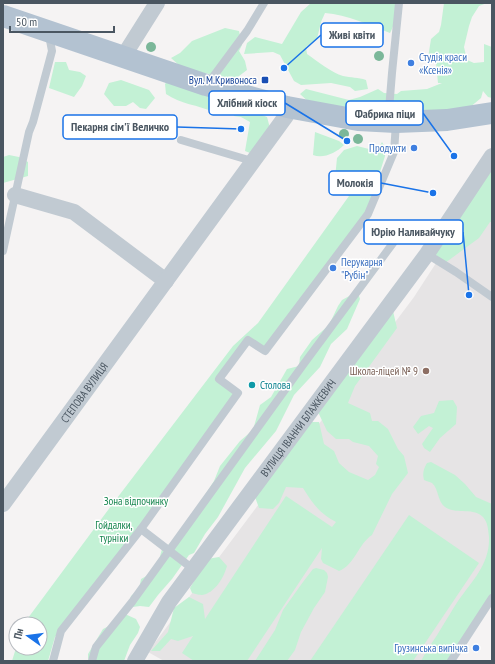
<svg xmlns="http://www.w3.org/2000/svg" width="495" height="664" font-family="'PT Sans Narrow',sans-serif">
	<rect width="100%" height="100%" fill="#f5f3f3"/>
	<!-- education -->
	<path fill="#e6e4e5" d="M473,206L492,208V581L439,661H164L148,652L414,297Z"/>
	<!-- green -->
	<g fill="#c3f1d5">
		<path d="M311,3H397C396,12 395,25 390,33C370,25 347,15 325,13L321,22L317,39L306,47L307,54C317,61 332,73 343,76C351,78 358,77 366,80L368,89L355,91L350,87L331,83L301,85L294,81L280,55L273,52L244,54L247,43L255,37L282,44L301,12Z"/>
		<path d="M444,3H487L479,6L472,17L469,26L464,47L467,60L474,63L484,62V44L492,47V98L488,97L483,91L481,98L469,108L397,114L394,110V104L389,109L388,115L312,105L300,94L306,89L349,100L360,97L378,89L384,93L397,94L401,91L427,89L442,83H438L436,63L428,58L431,39L439,32L441,25Z"/>
		<path d="M225,28L239,31L242,45L239,51L245,61L247,70L235,79L199,72L180,66L171,58L180,53L192,41Z"/>
		<path d="M55,62H66L69,70L80,72L86,76L82,86L74,97L49,88Z"/>
		<path d="M171,77L211,94L220,102L221,109L214,112C198,105 180,104 166,94L165,84Z"/>
		<path d="M121,80L149,90L155,98L146,109L140,108L133,102L126,106H114L104,94L109,83Z"/>
		<path d="M235,104L252,108L257,113L267,117L270,128L250,153L245,151L250,122L241,117L234,116L230,107Z"/>
		<path d="M315,132L339,141L344,145C336,153 323,159 313,155Z"/>
		<path d="M382,142L385,147V156L380,172L371,179L362,189L374,197L368,210L264,350L247,340L219,380L235,394L139,528L55,637L48,661H12L16,648H40V624H25L28,618L111,506L233,346L258,323L349,196L343,193L331,192L335,178L337,158L344,150L357,146L377,151Z"/>
		<path d="M9,155L19,157L28,162V176L3,183V157Z"/>
		<path d="M492,168V222H490L479,238L445,263L435,254Z"/>
		<path d="M353,294L359,296L360,299L347,329L331,344L320,367L294,395L276,431L245,468L218,517L205,534L194,553L189,555L172,579L158,595L149,607L140,606L133,607L129,603L131,596L139,589L141,579L150,574L159,560L162,549L174,541L189,520L214,481L220,466L240,441L253,430L260,405L271,397L287,369L299,366L300,357L312,340L329,325L338,306L342,300Z"/>
		<path d="M393,311L397,328L355,386L348,403L370,413L372,421H378L388,429L398,449L404,456L408,473L392,494L372,535C358,544 355,565 339,571L323,563L321,559L322,548L247,661H194L182,653L193,636L178,641L171,639L160,651H151L168,632L174,608L189,597L203,604L205,619L286,496L332,527L336,522C319,513 313,504 303,488L286,487L279,503L273,509L259,508L255,497L311,422H319L324,444L334,451L339,463L349,472L368,480L375,475L379,467L376,464L378,456L369,446L353,442L349,439H336L327,431L318,412Z"/>
		<path d="M453,400L457,407L456,424L440,438L430,452L424,448L422,444L433,428L429,426L418,434L413,427L421,416L434,413L439,401Z"/>
		<path d="M431,462L455,475L465,484L476,497L492,504V593L472,632L452,661H421C427,649 435,639 442,627C447,619 452,610 458,601C472,581 490,564 489,537C488,529 488,523 483,517C474,507 456,515 445,507C437,501 439,489 432,483C430,482 426,481 424,480C422,473 424,468 427,463Z"/>
		<path d="M409,515L479,563L413,661H310Z"/>
		<path d="M219,557L227,566C224,577 215,593 202,595C200,595 195,594 192,593L190,588L207,559Z"/>
		<path d="M316,568L324,570L327,573L328,577L325,592L314,608L301,632L295,650L287,661H255L275,630L283,610L303,582L313,569Z"/>
		<path d="M125,614L136,619L140,627L138,633L130,645L124,661H89L88,658V654L103,629L115,623Z"/>
	</g>
	<g fill="none" stroke-linecap="round" stroke-linejoin="round">
		<!-- service -->
		<g stroke="#c1cad2" stroke-width="8">
			<path d="M207,85L247,31L264,3"/>
			<path d="M388,122L392,73L399,3"/>
			<path d="M181,140L252,161"/>
			<path d="M3,251L29,132L33,122L52,51L49,35"/>
			<path d="M427,254L456,272L492,297"/>
			<path d="M141,529L193,569"/>
			<path d="M53,661L61,631L141,529L238,393L219,379L248,340L265,351L368,214L394,152L396,123"/>
			<path d="M92,661L96,647L132,602L303,365L399,235"/>
			<path d="M451,661L492,598"/>
		</g>
		<!-- minor -->
		<g stroke="#c1cad2" stroke-width="16">
			<path d="M123,57L157,3"/>
			<path d="M15,195L74,212L166,281"/>
			<path id="s1" d="M3,504L278,127L286,116L287,107"/>
			<path id="s2" d="M135,661L169,602L427,254L492,156"/>
		</g>
		<!-- primary -->
		<path stroke="#b3c2d1" stroke-width="22" d="M3,16L206,85L287,107L358,120L396,122L447,120L492,113"/>
	</g>
	<!-- trees -->
	<g fill="#7bb799">
		<circle cx="151" cy="47" r="5"/>
		<circle cx="379" cy="56" r="5"/>
		<circle cx="344" cy="134" r="5"/>
		<circle cx="358" cy="139" r="5"/>
	</g>
	<!-- markers -->
	<g fill="#3f7fe0" stroke="#fff" stroke-width="1.5">
		<circle cx="411" cy="63" r="4"/>
		<circle cx="414" cy="148" r="4"/>
		<circle cx="333" cy="268" r="4"/>
		<circle cx="476" cy="648" r="4"/>
	</g>
	<rect fill="#1a4fb4" stroke="#fff" stroke-width="1.5" x="261" y="76" width="8" height="8" rx="2"/>
	<circle fill="#8d6e63" stroke="#fff" stroke-width="1.5" cx="426" cy="371" r="4"/>
	<circle fill="#0f9aa8" stroke="#fff" stroke-width="1.5" cx="252" cy="385" r="4"/>
	<g text-anchor="middle" stroke-width="3" stroke-linejoin="round" paint-order="stroke">
		<!-- shop labels -->
		<g font-size="11" fill="#366cbe" stroke="#fff" text-anchor="start">
			<text x="419" y="61">Студія краси<tspan x="419" dy="13">«Ксенія»</tspan></text>
			<text x="406" y="152" text-anchor="end">Продукти</text>
			<text x="341" y="266">Перукарня<tspan x="341" dy="13">"Рубін"</tspan></text>
			<text x="468" y="652" text-anchor="end">Грузинська випічка</text>
		</g>
		<!-- transit labels -->
		<g font-size="11" fill="#164399" stroke="#fff" text-anchor="end">
			<text x="257" y="84">Вул. М.Кривоноса</text>
		</g>
		<!-- education labels -->
		<g font-size="11" fill="#785e54" stroke="#fff" text-anchor="end">
			<text x="418" y="375">Школа-ліцей № 9</text>
		</g>
		<!-- culture labels -->
		<g font-size="11" fill="#0d838f" stroke="#fff" text-anchor="start">
			<text x="260" y="389">Столова</text>
		</g>
		<!-- street labels -->
		<g font-size="11" fill="#4a5661" stroke="#fff">
			<text dy="4" stroke="none"><textPath href="#s1" startOffset="138">СТЕПОВА ВУЛИЦЯ</textPath></text>
			<text dy="4" stroke="none"><textPath href="#s2" startOffset="285">ВУЛИЦЯ ІВАННИ БЛАЖКЕВИЧ</textPath></text>
		</g>
		<!-- park labels -->
		<g font-size="11" fill="#17864f" stroke="#fff">
			<text x="136" y="505">Зона відпочинку</text>
			<text x="114" y="529">Гойдалки,<tspan x="114" dy="13">турніки</tspan></text>
		</g>
	</g>
	<!-- callouts -->
	<path fill="none" stroke="#1a73e8" stroke-width="1.5" d="M284 68L321 35M347 141L285 103M454 156L423 113M241 129L177 127M433 193L381 183M469 295L463 232"/>
	<g fill="#1a73e8" stroke="#fff" stroke-width="1.5">
		<circle cx="284" cy="68" r="4"/>
		<circle cx="347" cy="141" r="4"/>
		<circle cx="454" cy="156" r="4"/>
		<circle cx="241" cy="129" r="4"/>
		<circle cx="433" cy="193" r="4"/>
		<circle cx="469" cy="295" r="4"/>
	</g>
	<g fill="#fff" stroke="#1a73e8" stroke-width="1.5">
		<rect x="321" y="23" width="62" height="24" rx="4"/>
		<rect x="209" y="91" width="76" height="24" rx="4"/>
		<rect x="346" y="101" width="77" height="24" rx="4"/>
		<rect x="63" y="115" width="114" height="24" rx="4"/>
		<rect x="329" y="171" width="52" height="24" rx="4"/>
		<rect x="364" y="220" width="99" height="24" rx="4"/>
	</g>
	<g font-size="12" text-anchor="middle" font-weight="bold" fill="#4a5661">
		<text x="352" y="39">Живі квіти</text>
		<text x="247" y="107">Хлібний кіоск</text>
		<text x="385" y="118">Фабрика піци</text>
		<text x="120" y="131">Пекарня сім'ї Величко</text>
		<text x="355" y="187">Молокія</text>
		<text x="413" y="236">Юрію Наливайчуку</text>
	</g>
	<!-- border -->
	<rect width="495" height="664" fill="none" stroke="#4a5661" stroke-width="8"/>
	<!-- north arrow -->
	<g transform="translate(28 636) rotate(284)"><circle r="19" fill="#ffffff" stroke="#b7bbc0"/>
	<path d="M0-3L7 15L0 10L-7 15Z" fill="#1a73e8"/>
	<text y="-6" font-size="11" font-weight="bold" text-anchor="middle" fill="#4a5661">Пн</text>
	</g>
	<!-- scale -->
	<path d="M10 26v6h104v-6" fill="none" stroke="#4a5661" stroke-width="2"/>
	<text x="16" y="26" font-size="12" fill="#4a5661" stroke="#ffffff" stroke-width="3" paint-order="stroke">50 m</text>
</svg>
